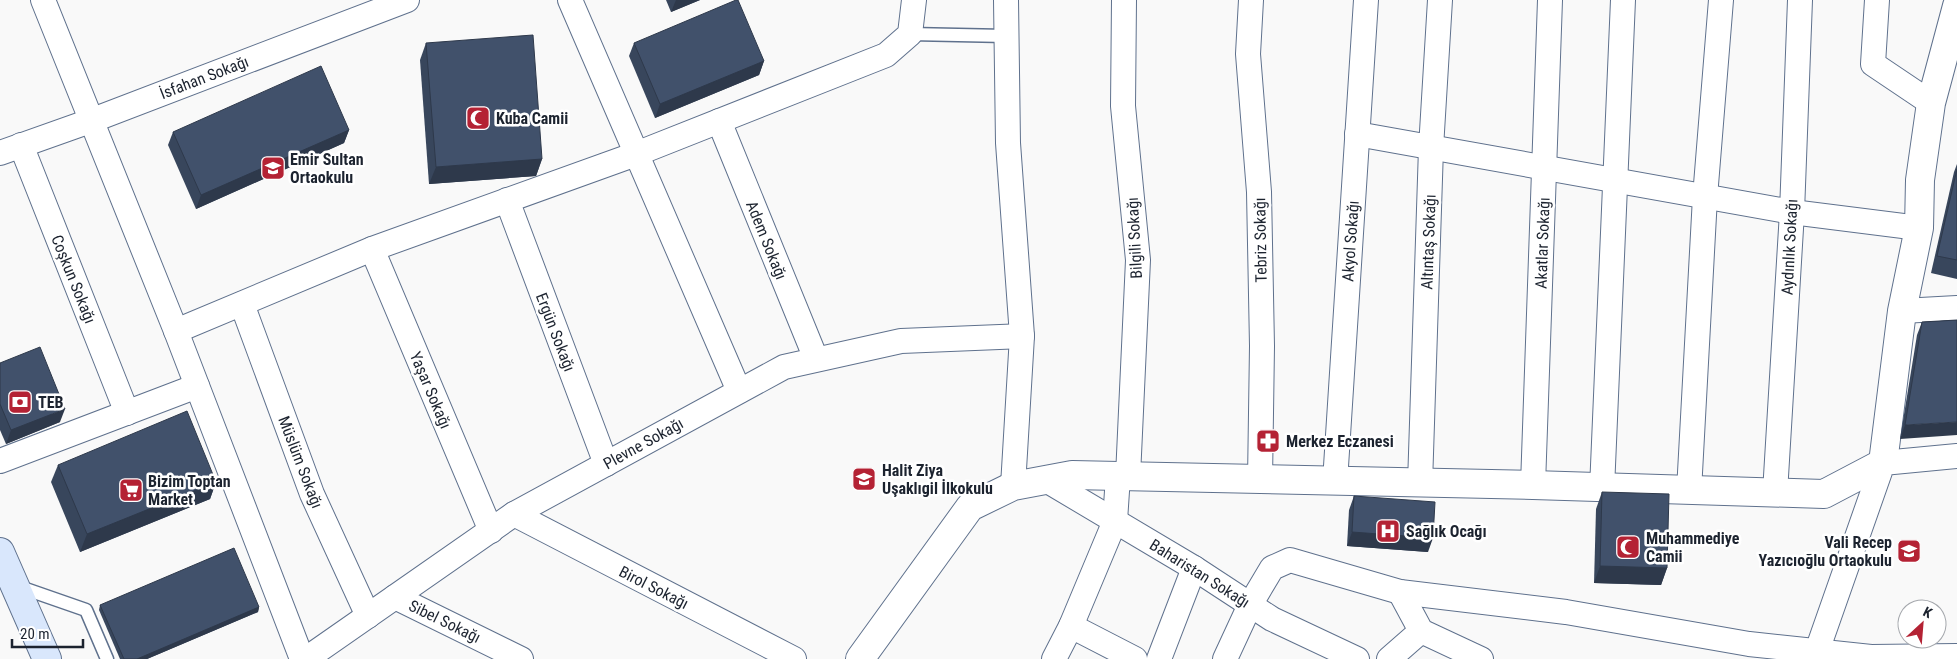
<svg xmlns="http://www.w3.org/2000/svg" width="1957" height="659" font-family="'Roboto Condensed',sans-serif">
	<rect width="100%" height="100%" fill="#f9f9f9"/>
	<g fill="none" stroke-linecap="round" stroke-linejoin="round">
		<!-- service casing -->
		<g stroke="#5f718d" stroke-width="15">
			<g id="service">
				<path d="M910,34L1006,36"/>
				<path d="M17,586L86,610L107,659"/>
			</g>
		</g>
		<!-- minor casing -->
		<g stroke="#5f718d" stroke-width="26">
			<g id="minor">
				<path d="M43,0L176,331L302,659"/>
				<path d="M570,0L739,391"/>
				<path d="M1006,0L1008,143L1022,336L1013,486"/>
				<path d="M1124,0L1123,106L1138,260L1128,476"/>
				<path d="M1251,0L1248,54L1259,192L1262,346L1260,480"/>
				<path d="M1877,0L1873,64L1931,103"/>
				<path d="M719,121L816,359"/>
				<path d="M1357,134L1792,212L1919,228"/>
				<path d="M21,145L127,413"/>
				<path d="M0,153L93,120L407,0"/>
				<path d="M507,200L606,464"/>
				<path d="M372,249L491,531"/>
				<path d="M242,304L312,494L368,616"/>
				<path d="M1902,311L1957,308"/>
				<path d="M176,331L372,249L636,154L886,55L910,34L914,0"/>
				<path d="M0,461L197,386"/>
				<path d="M1046,480L1194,568L1272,619L1357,659"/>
				<path d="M1335,482L1366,0"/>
				<path d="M1420,484L1431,148L1440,0"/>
				<path d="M1533,485L1550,0"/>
				<path d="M1602,489L1623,0"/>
				<path d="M1689,491L1705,197L1721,0"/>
				<path d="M1775,493L1792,212L1800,0"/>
				<path d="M514,514L794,659"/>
				<path d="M1400,592L1421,631L1481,659"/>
				<path d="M395,597L521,659"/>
				<path d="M1071,626L1135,659"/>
				<path d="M1817,651L1883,463L1957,456"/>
				<path d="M306,659L514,514L784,367L901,341L1022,336"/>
				<path d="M1054,659L1071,626L1115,521L1118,476"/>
				<path d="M1159,659L1194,568"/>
				<path d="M1225,659L1250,605L1272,568L1290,560L1400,592L1566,612L1749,644L1871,657L1957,656"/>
				<path d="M1389,659L1421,631"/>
			</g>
		</g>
		<!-- tertiary casing -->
		<g stroke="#5f718d" stroke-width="30">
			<path id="tertiary" d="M860,659L970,507L1013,486L1072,475L1533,485L1824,494L1883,463L1902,311L1919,228L1920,180L1931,103L1957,6"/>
		</g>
		<!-- secondary casing -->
		<g stroke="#5f718d" stroke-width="30">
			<path id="secondary" d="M0,552L47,659"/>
		</g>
		<!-- service -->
		<use href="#service" stroke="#fff" stroke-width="12"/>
		<!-- minor -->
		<use href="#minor" stroke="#fff" stroke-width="24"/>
		<!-- tertiary -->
		<use href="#tertiary" stroke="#fff" stroke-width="28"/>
		<!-- secondary -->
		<use href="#secondary" stroke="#d9e7fc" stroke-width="28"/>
	</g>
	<!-- wall -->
	<g fill="#38465c">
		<path d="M666,0H700L671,12Z"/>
		<path d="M426,43L542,159L536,176L429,184L420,60Z"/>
		<path d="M634,43L764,61L759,75L655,118L629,56Z"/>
		<path d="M349,130L344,143L196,209L168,145L173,132Z"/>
		<path d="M1957,164V279L1931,273L1954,172Z"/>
		<path d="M1957,320L1900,439L1917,335L1922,322Z"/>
		<path d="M0,363L60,422L6,444L0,430Z"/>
		<path d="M58,465L216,482L210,499L80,552L51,482Z"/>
		<path d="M1602,492L1667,568L1661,585L1594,583L1596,509Z"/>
		<path d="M1354,496L1428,552L1347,546L1349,510Z"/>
		<path d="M100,605L259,607L258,612L147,659H120L99,610Z"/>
	</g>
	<!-- shaded-wall -->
	<g fill="#2e394b">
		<path d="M676,0H700L671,12Z"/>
		<path d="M764,61L759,75L655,118L660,104Z"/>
		<path d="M349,130L344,143L196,209L201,195Z"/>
		<path d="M542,159L536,176L429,184L436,167Z"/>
		<path d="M65,409L60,422L6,444L11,430Z"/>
		<path d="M1957,422V435L1900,439L1905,425Z"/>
		<path d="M216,482L210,499L80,552L87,534Z"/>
		<path d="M1352,532L1433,538L1428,552L1347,546Z"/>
		<path d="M1600,566L1667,568L1661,585L1594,583Z"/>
		<path d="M259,607L258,612L147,659H137Z"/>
	</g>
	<!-- building -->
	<g fill="#41516b" stroke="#2e394b">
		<path d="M736,0H738L764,61L660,104L634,43Z"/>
		<path d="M533,35L542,159L436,167L426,43Z"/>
		<path d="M321,66L349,130L201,195L173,132Z"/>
		<path d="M1957,169V260L1937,256Z"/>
		<path d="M1957,320V422L1905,425L1922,322Z"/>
		<path d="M40,347L65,409L11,430L0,404V363Z"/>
		<path d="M187,411L216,482L87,534L58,465Z"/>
		<path d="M1602,492L1669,494L1667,568L1600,566Z"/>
		<path d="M1354,496L1435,502L1433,538L1352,532Z"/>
		<path d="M234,548L259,607L137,659H124L100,605Z"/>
	</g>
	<!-- icons -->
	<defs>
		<g id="mosque-square" transform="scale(1.25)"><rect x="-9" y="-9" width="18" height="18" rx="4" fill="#b42234" stroke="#fff"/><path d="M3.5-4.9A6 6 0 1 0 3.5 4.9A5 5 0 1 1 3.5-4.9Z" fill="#fff"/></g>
		<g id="school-square" transform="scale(1.25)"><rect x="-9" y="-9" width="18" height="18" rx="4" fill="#b42234" stroke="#fff"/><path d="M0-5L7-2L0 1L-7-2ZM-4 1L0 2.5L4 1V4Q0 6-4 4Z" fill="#fff"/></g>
		<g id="bank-square" transform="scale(1.25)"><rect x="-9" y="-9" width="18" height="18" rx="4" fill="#b42234" stroke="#fff"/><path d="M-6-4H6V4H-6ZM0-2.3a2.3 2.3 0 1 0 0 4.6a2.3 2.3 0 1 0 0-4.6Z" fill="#fff"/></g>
		<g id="pharmacy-square" transform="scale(1.25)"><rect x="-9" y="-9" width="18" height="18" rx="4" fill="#b42234" stroke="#fff"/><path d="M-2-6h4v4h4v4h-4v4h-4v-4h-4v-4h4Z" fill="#fff"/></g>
		<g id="supermarket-square" transform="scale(1.25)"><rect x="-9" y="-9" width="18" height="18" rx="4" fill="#b42234" stroke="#fff"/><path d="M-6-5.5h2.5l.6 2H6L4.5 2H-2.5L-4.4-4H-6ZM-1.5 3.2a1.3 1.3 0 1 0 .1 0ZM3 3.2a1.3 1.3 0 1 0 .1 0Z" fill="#fff"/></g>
		<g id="hospital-square" transform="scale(1.25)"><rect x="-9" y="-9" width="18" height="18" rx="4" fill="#b42234" stroke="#fff"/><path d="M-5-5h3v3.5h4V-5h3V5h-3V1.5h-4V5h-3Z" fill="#fff"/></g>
	</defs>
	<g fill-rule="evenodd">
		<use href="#mosque-square" x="478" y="118"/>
		<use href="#school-square" x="273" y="168"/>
		<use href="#bank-square" x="20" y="402"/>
		<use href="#pharmacy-square" x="1268" y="441"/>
		<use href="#school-square" x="864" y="479"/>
		<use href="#supermarket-square" x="131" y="490"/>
		<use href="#hospital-square" x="1388" y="531"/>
		<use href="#mosque-square" x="1628" y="547"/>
		<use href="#school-square" x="1909" y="551"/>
	</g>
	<g text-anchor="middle" stroke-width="5" stroke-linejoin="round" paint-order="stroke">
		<!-- street labels -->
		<g font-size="16" fill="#1c232f" stroke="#fff">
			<text transform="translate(204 77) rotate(-21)" y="6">İsfahan Sokağı</text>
			<text transform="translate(1134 238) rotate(-93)" y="6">Bilgili Sokağı</text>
			<text transform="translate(767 240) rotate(68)" y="6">Adem Sokağı</text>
			<text transform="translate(1260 240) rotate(-91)" y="6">Tebriz Sokağı</text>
			<text transform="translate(1350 241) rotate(-86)" y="6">Akyol Sokağı</text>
			<text transform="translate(1428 242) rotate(-88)" y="6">Altıntaş Sokağı</text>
			<text transform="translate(1542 243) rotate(-88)" y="6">Akatlar Sokağı</text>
			<text transform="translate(1789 247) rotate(-87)" y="6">Aydınlık Sokağı</text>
			<text transform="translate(74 279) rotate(68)" y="6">Coşkun Sokağı</text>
			<text transform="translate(556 332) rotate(69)" y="6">Ergün Sokağı</text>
			<text transform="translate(431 390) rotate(67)" y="6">Yaşar Sokağı</text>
			<text transform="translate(643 443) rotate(-29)" y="6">Plevne Sokağı</text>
			<text transform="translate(301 462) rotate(69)" y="6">Müslüm Sokağı</text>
			<text transform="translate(1200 573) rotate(32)" y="6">Baharistan Sokağı</text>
			<text transform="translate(654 587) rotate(27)" y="6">Birol Sokağı</text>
			<text transform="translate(445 621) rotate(26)" y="6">Sibel Sokağı</text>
		</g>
		<!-- poi labels -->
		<g font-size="16" font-weight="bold" fill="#1c232f" stroke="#fff" text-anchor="start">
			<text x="496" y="124">Kuba Camii</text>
			<text x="290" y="165">Emir Sultan<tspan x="290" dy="18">Ortaokulu</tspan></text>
			<text x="38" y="408">TEB</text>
			<text x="1286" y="447">Merkez Eczanesi</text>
			<text x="882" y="476">Halit Ziya<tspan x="882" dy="18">Uşaklıgil İlkokulu</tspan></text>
			<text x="148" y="487">Bizim Toptan<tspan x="148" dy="18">Market</tspan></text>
			<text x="1406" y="537">Sağlık Ocağı</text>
			<text x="1646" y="544">Muhammediye<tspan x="1646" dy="18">Camii</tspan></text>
			<text x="1892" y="548" text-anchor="end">Vali Recep<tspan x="1892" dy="18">Yazıcıoğlu Ortaokulu</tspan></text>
		</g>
	</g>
	<!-- north arrow -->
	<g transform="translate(1922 624) rotate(26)"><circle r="24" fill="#ffffff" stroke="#a4a7ac"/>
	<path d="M0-4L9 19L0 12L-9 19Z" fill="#b42234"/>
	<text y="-8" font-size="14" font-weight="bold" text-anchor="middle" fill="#1c232f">K</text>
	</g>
	<!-- scale -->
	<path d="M12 639v8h71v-8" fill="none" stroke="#1c232f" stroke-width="2.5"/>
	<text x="20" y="639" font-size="15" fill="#1c232f" stroke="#ffffff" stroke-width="4" paint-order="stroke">20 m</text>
</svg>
